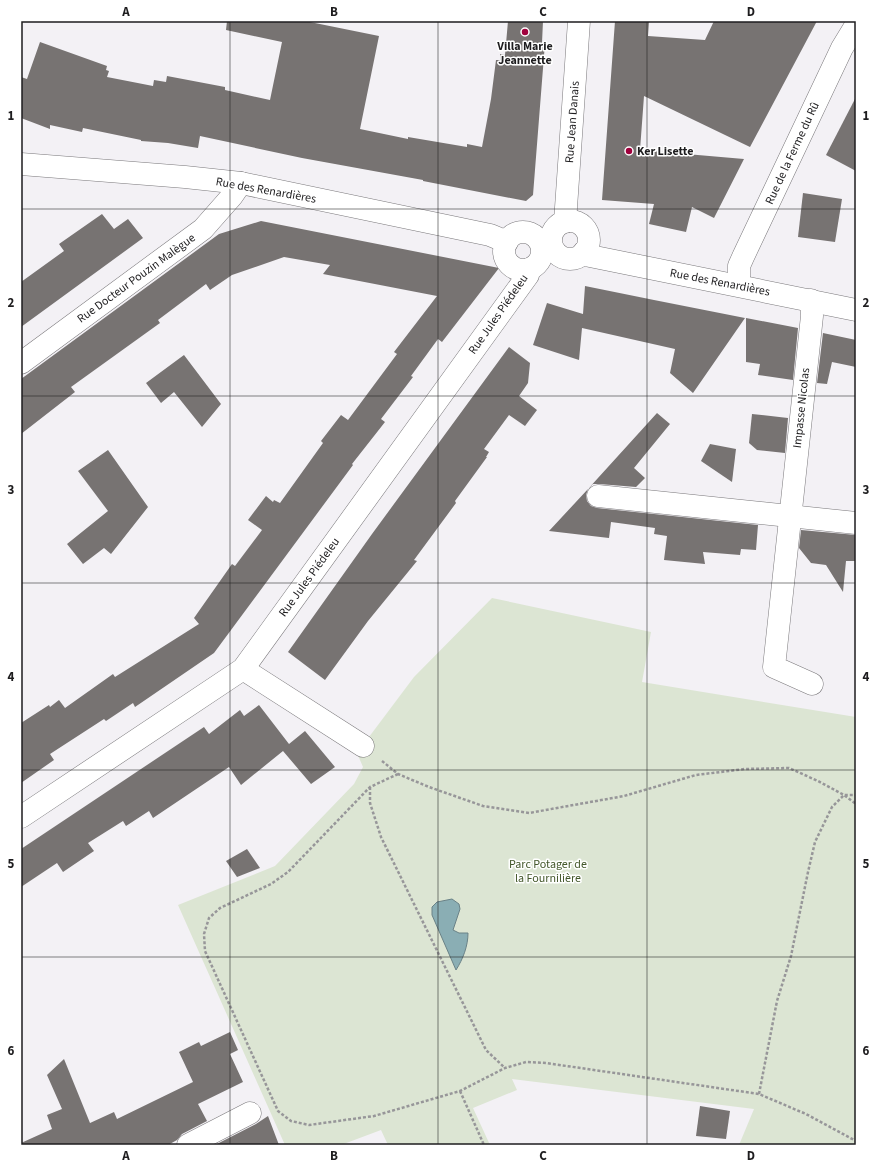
<svg xmlns="http://www.w3.org/2000/svg" width="877" height="1166" font-family="'Source Sans 3',sans-serif">
	<rect width="100%" height="100%" fill="#f3f1f5"/>
	<!-- green -->
	<path fill="#dce5d3" d="M492,598L651,632L642,682L856,717V1145H739L754,1109L512,1079L517,1090L473,1108L490,1145H388L381,1130L341,1145H285L178,905L275,866L354,784L363,767L357,753L414,677Z"/>
	<!-- water -->
	<path fill="#8aaeb4" stroke="#6a8287" d="M452,899L459,904L460,909L453,930L459,933H468C468,946 463,959 456,970L432,915V907L437,902Z"/>
	<!-- building -->
	<g fill="#777372">
		<path d="M227,21H305L379,36L360,129L408,139V137L467,147V144L482,147L491,99L496,60H500V54L505,55L508,21H543L542,43H545L533,195L526,201L423,181V180L302,158L200,136L198,148L168,143L141,141V140L83,128L82,132L50,125V129L21,118V77L27,79L40,42L107,66L106,70L109,71L107,77L153,86L154,80L166,82L167,76L225,87V90L270,100L282,42L226,30Z"/>
		<path d="M615,21H649L648,36L705,40L714,21H817L750,147L644,96L640,150L744,159L714,218L692,207L686,232L649,224L654,204L602,200Z"/>
		<path d="M856,97V171L826,155Z"/>
		<path d="M803,193L842,199L835,242L798,237Z"/>
		<path d="M102,214L114,229L128,219L143,238L21,327V282L64,251L59,244Z"/>
		<path d="M261,221L499,268L442,342L438,339L411,376L413,377L381,419L385,422L352,464L353,465L214,653L135,707L133,703L106,721L104,719L50,754L54,760L21,783V723L49,705L50,707L59,700L65,708L113,674L115,677L199,624L194,618L232,564L235,566L262,530L248,520L266,496L273,502L274,500L280,503L323,443L321,441L341,415L348,420L397,354L394,352L437,296L323,274L330,265L284,257L232,275L210,290L206,284L158,320L160,323L71,387L75,392L21,434V379L219,234Z"/>
		<path d="M585,286L654,300L745,318L693,393L670,373L675,349L582,328L579,360L533,345L547,303L583,314Z"/>
		<path d="M746,318L798,328L793,380L758,375L760,364L746,362Z"/>
		<path d="M823,333L856,340V367L832,362L827,384L817,383Z"/>
		<path d="M509,347L530,363L528,383L519,396L537,410L525,426L509,415L484,449L489,452L486,457H487L455,501L456,503L414,560L417,561L368,621L325,680L288,652L372,534Z"/>
		<path d="M184,355L221,404L202,427L174,392L161,403L146,383Z"/>
		<path d="M657,413L670,424L634,468L645,478L636,487L599,484H593L588,489Z"/>
		<path d="M752,414L788,418L785,453L757,450L749,443Z"/>
		<path d="M710,444L736,449L732,482L701,461Z"/>
		<path d="M108,450L148,507L111,554L104,548L83,564L67,544L108,511L78,471Z"/>
		<path d="M588,489L586,495L587,501L591,506L597,508L758,525L756,550L741,549L740,555L703,552L705,564L664,560L667,536L654,534L655,528L611,522L609,538L549,531Z"/>
		<path d="M801,530L856,535V561H846L843,592L826,565L811,563L799,548Z"/>
		<path d="M259,705L289,744L305,731L335,767L311,784L283,751L241,785L229,767L153,818L149,811L126,826L123,821L88,843L94,851L63,872L57,863L21,887V849L204,727L209,734L240,710L244,716Z"/>
		<path d="M247,849L260,868L237,877L226,861Z"/>
		<path d="M230,1032L238,1050L230,1054L243,1082L198,1104L207,1121L182,1134L177,1140L168,1145H21V1143L52,1129L47,1115L62,1109L47,1075L64,1059L90,1123L114,1112L117,1119L193,1082L179,1052L199,1042L201,1046Z"/>
		<path d="M700,1106L730,1111L726,1139L696,1136Z"/>
		<path d="M268,1116L279,1145H215L256,1124Z"/>
	</g>
	<g fill="none" stroke-linecap="round" stroke-linejoin="round">
		<!-- minor casing -->
		<g stroke="#7a787b" stroke-width="23">
			<g id="minor">
				<path d="M565,222L579,21"/>
				<path d="M739,285V266L743,257L842,48L856,25"/>
				<path d="M811,300L812,316L774,667L812,684"/>
				<path d="M21,363L203,229L232,196L241,183"/>
				<path d="M598,496L856,523"/>
				<path d="M243,669L363,746"/>
				<path d="M21,817L243,669L528,275L529,269"/>
				<path d="M188,1145L250,1113"/>
			</g>
		</g>
		<!-- tertiary casing -->
		<g stroke="#7a787b" stroke-width="23">
			<g id="tertiary">
				<path d="M21,164L185,177L241,183L490,235L507,242"/>
				<circle cx="570" cy="240" r="19"/>
				<circle cx="523" cy="251" r="19"/>
				<path d="M584,252L590,256L856,310"/>
			</g>
		</g>
		<!-- path -->
		<g stroke="#979699" stroke-width="2.5" stroke-dasharray="3 2" stroke-linecap="butt">
			<path d="M382,761L398,774L429,787L483,806L529,813L624,796L696,775L745,769L789,768L818,781L844,795L856,804"/>
			<path d="M398,774L370,787L288,872L271,884L220,908L209,918L204,934L205,951L278,1111L291,1121L309,1125L374,1116L460,1091L505,1068L526,1062L546,1063L759,1094L806,1114L856,1141"/>
			<path d="M370,787V803L381,837L486,1050L505,1068"/>
			<path d="M460,1091L484,1145"/>
			<path d="M759,1094L777,1001L791,956L808,872L815,842L832,807L844,795H856"/>
		</g>
		<!-- minor -->
		<use href="#minor" stroke="#fff" stroke-width="22"/>
		<!-- tertiary -->
		<use href="#tertiary" stroke="#fff" stroke-width="22"/>
	</g>
	<!-- grid -->
	<path fill="none" stroke="#1e1d1f" stroke-width="1" stroke-opacity="0.55" d="M230,21V1145M438,21V1145M647,21V1145M21,209H856M21,396H856M21,583H856M21,770H856M21,957H856"/>
	<!-- markers -->
	<g fill="#a0013d" stroke="#fff" stroke-width="1.5">
		<circle cx="525" cy="32" r="4"/>
		<circle cx="629" cy="151" r="4"/>
	</g>
	<g text-anchor="middle" stroke-width="3" stroke-linejoin="round" paint-order="stroke">
		<!-- poi labels -->
		<g font-size="12" font-weight="bold" fill="#1e1d1f" stroke="#fff">
			<text x="525" y="50">Villa Marie<tspan x="525" dy="14">Jeannette</tspan></text>
			<text x="637" y="155" text-anchor="start">Ker Lisette</text>
		</g>
		<!-- street labels -->
		<g font-size="12" fill="#1e1d1f" stroke="#fff">
			<text transform="translate(572 122) rotate(-86)" y="4">Rue Jean Danais</text>
			<text transform="translate(792 153) rotate(-65)" y="4">Rue de la Ferme du Rû</text>
			<text transform="translate(266 190) rotate(10)" y="4">Rue des Renardières</text>
			<text transform="translate(136 278) rotate(-36)" y="4">Rue Docteur Pouzin Malègue</text>
			<text transform="translate(720 282) rotate(11)" y="4">Rue des Renardières</text>
			<text transform="translate(498 314) rotate(-55)" y="4">Rue Jules Piédeleu</text>
			<text transform="translate(801 408) rotate(-84)" y="4">Impasse Nicolas</text>
			<text transform="translate(309 577) rotate(-54)" y="4">Rue Jules Piédeleu</text>
		</g>
		<!-- park labels -->
		<g font-size="12" fill="#44582c" stroke="#fff">
			<text x="548" y="868">Parc Potager de<tspan x="548" dy="14">la Fournilière</tspan></text>
		</g>
	</g>
	<!-- border -->
	<rect width="877" height="1166" fill="none" stroke="#ffffff" stroke-width="44"/>
	<rect x="22" y="22" width="833" height="1122" fill="none" stroke="#1e1d1f" stroke-width="1.5"/>
	<g font-size="13" text-anchor="middle" font-weight="bold" fill="#1e1d1f">
		<text x="126" y="16">A</text>
		<text x="334" y="16">B</text>
		<text x="543" y="16">C</text>
		<text x="751" y="16">D</text>
		<text x="11" y="120">1</text>
		<text x="866" y="120">1</text>
		<text x="11" y="307">2</text>
		<text x="866" y="307">2</text>
		<text x="11" y="494">3</text>
		<text x="866" y="494">3</text>
		<text x="11" y="681">4</text>
		<text x="866" y="681">4</text>
		<text x="11" y="868">5</text>
		<text x="866" y="868">5</text>
		<text x="11" y="1055">6</text>
		<text x="866" y="1055">6</text>
		<text x="126" y="1160">A</text>
		<text x="334" y="1160">B</text>
		<text x="543" y="1160">C</text>
		<text x="751" y="1160">D</text>
	</g>
</svg>
